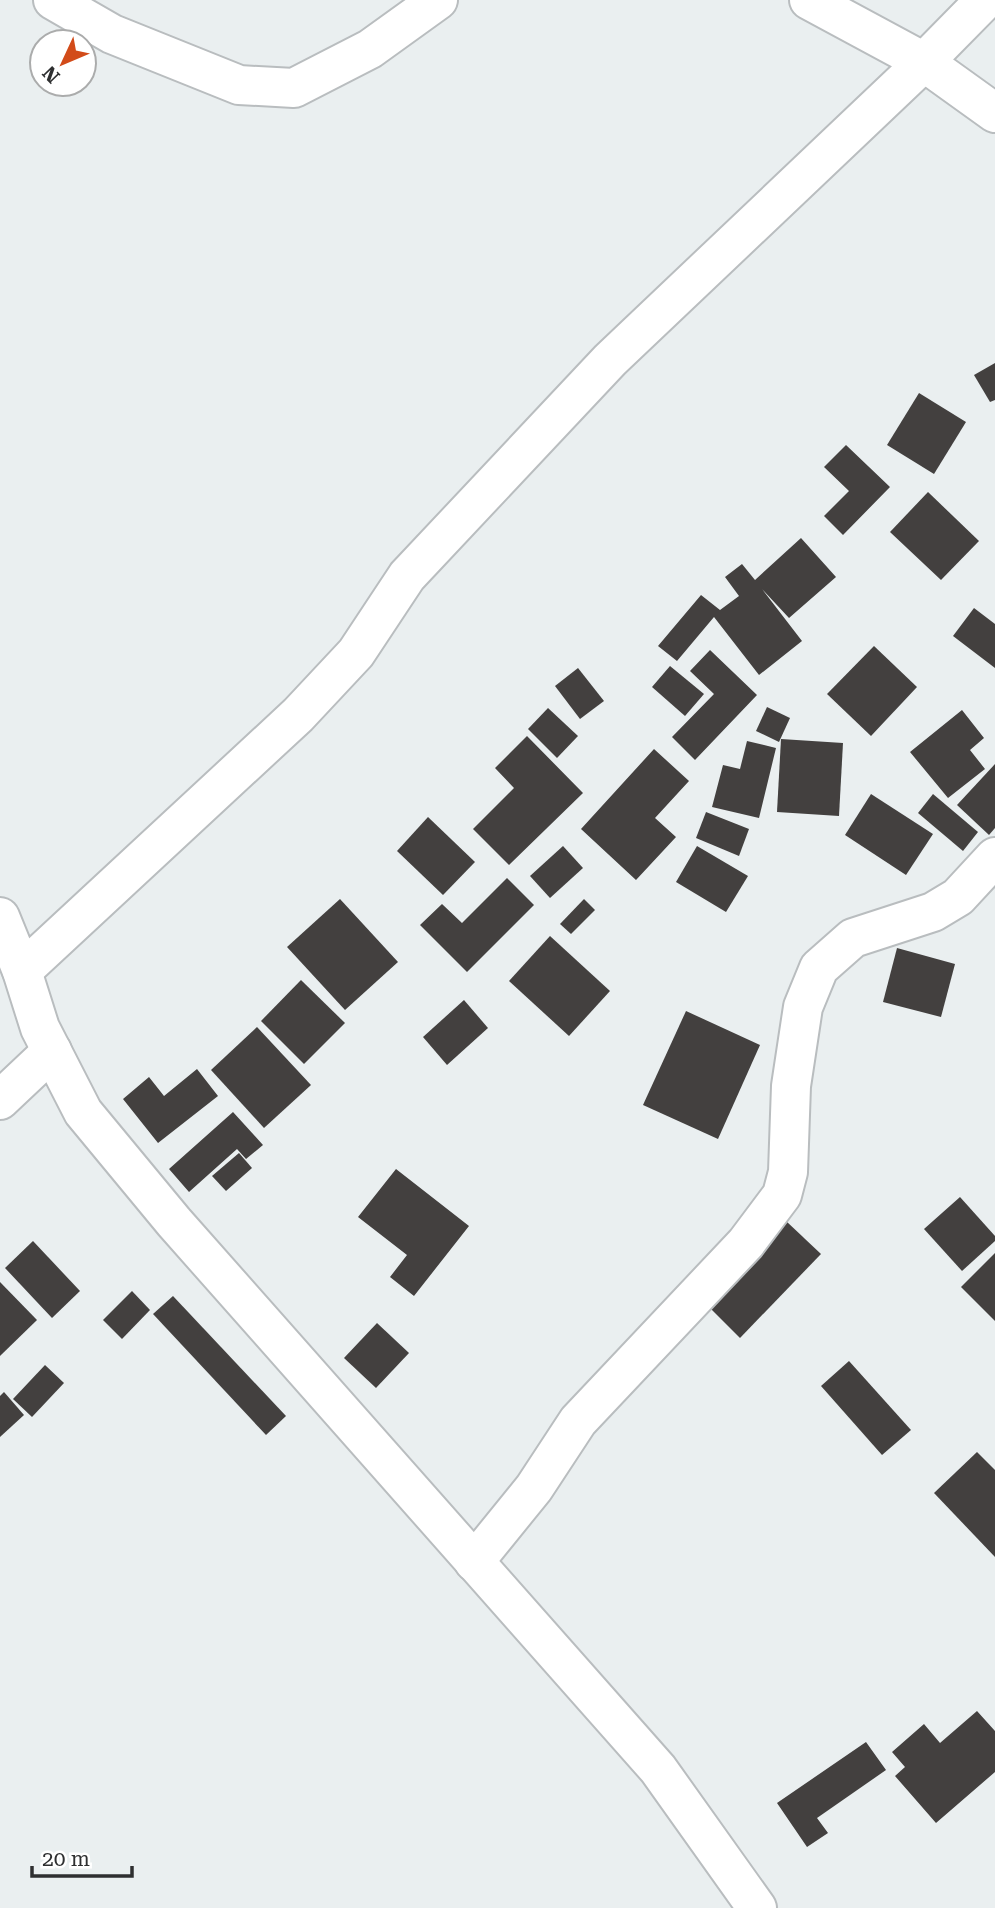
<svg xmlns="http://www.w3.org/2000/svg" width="995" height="1908" font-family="'Roboto Serif',serif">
	<rect width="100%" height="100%" fill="#eaeff0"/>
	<!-- building -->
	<g fill="#43403f">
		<path d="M995,363V400L990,402L974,375Z"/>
		<path d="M919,393L966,422L934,474L887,445Z"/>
		<path d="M846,445L890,487L843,535L824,516L849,491L824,467Z"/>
		<path d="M928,492L979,541L941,580L890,532Z"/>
		<path d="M801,538L836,577L789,618L762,589L802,641L759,675L714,617L677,661L658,646L701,595L720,610L739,596L725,577L742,564L755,580Z"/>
		<path d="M974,608L995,624V668L953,636Z"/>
		<path d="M874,646L917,687L871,736L827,694Z"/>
		<path d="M710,650L757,695L695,760L672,737L714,694L690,671Z"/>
		<path d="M670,666L704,694L685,716L652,687Z"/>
		<path d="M578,668L604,701L580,719L555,686Z"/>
		<path d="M767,707L790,718L779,742L756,731Z"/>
		<path d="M548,708L578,736L557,758L528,729Z"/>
		<path d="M962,710L984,738L970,750L985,769L948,798L910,752Z"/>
		<path d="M527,736L583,793L509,865L473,829L514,788L495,768Z"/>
		<path d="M781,739L843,743L839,816L777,812Z"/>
		<path d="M747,741L776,748L759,818L712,807L723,765L740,769Z"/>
		<path d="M654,749L689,781L655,818L676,837L636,880L581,829Z"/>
		<path d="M995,764V828L989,835L957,805Z"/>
		<path d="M871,794L933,834L906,875L845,835Z"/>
		<path d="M933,794L978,832L963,851L918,813Z"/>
		<path d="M706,812L749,829L739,856L696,838Z"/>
		<path d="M428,817L475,862L443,895L397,851Z"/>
		<path d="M563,846L583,868L550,898L530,876Z"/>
		<path d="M697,846L748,876L726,912L676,882Z"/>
		<path d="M507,878L534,905L467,972L420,925L442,904L462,923Z"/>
		<path d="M340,899L398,962L345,1010L287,947Z"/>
		<path d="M584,899L595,910L571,934L560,924Z"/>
		<path d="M550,936L610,991L569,1036L509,981Z"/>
		<path d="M897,948L955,964L941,1017L883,1002Z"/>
		<path d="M301,980L345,1023L304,1064L261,1021Z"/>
		<path d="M464,1000L488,1028L447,1065L423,1037Z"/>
		<path d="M686,1011L760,1045L718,1139L643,1105Z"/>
		<path d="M257,1027L311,1085L264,1128L211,1070Z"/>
		<path d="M197,1069L218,1096L158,1143L123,1099L149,1077L164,1096Z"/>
		<path d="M233,1112L263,1145L246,1159L237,1149L189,1192L169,1169Z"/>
		<path d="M239,1153L252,1168L226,1191L212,1176Z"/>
		<path d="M396,1169L469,1226L414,1296L390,1277L407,1255L358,1217Z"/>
		<path d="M960,1197L995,1236V1241L962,1271L924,1229Z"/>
		<path d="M786,1221L821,1254L740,1338L706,1304Z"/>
		<path d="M33,1241L80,1291L52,1318L5,1268Z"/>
		<path d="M995,1253V1321L961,1287Z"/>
		<path d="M0,1282L37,1320L0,1356Z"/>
		<path d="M132,1291L150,1310L122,1339L103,1320Z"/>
		<path d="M173,1296L286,1416L266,1435L153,1314Z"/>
		<path d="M377,1323L409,1353L376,1388L344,1358Z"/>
		<path d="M849,1361L911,1430L882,1455L821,1386Z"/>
		<path d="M45,1365L64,1383L32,1417L13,1399Z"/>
		<path d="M4,1392L24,1415L0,1437V1396Z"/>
		<path d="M977,1452L995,1470V1557L934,1493Z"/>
		<path d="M977,1711L995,1731V1772L936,1823L895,1776L905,1767L892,1752L924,1724L940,1743Z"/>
		<path d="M866,1742L886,1770L817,1818L828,1833L807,1847L777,1803Z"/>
	</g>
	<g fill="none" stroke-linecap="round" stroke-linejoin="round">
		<!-- minor casing -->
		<g stroke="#b9bdbf" stroke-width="42">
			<g id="minor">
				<path d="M53,0L112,34L239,85L294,88L370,49L438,0"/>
				<path d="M809,0L924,62L995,113"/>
				<path d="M0,917L22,971L40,1028L83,1112L174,1222L658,1769L757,1908"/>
				<path d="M22,971L298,715L356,653L407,576L610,360L924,62L985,0"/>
				<path d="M0,1100L52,1051"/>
				<path d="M474,1562L534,1488L578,1421L746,1243L782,1195L788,1172L791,1086L803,1007L819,968L853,938L933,912L958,897L995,857"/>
			</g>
		</g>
		<!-- minor -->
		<use href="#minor" stroke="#fff" stroke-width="38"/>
	</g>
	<!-- north arrow -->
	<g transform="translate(63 63) rotate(226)"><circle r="33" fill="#ffffff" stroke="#abacac" stroke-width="2"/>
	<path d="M0-5L12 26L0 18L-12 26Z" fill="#d24b19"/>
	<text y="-10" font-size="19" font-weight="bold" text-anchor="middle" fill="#2e2f30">N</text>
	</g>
	<!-- scale -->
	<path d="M32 1866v10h100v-10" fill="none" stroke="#2e2f30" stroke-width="3.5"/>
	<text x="42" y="1866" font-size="21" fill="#2e2f30" stroke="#ffffff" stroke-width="5" paint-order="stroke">20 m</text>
</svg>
